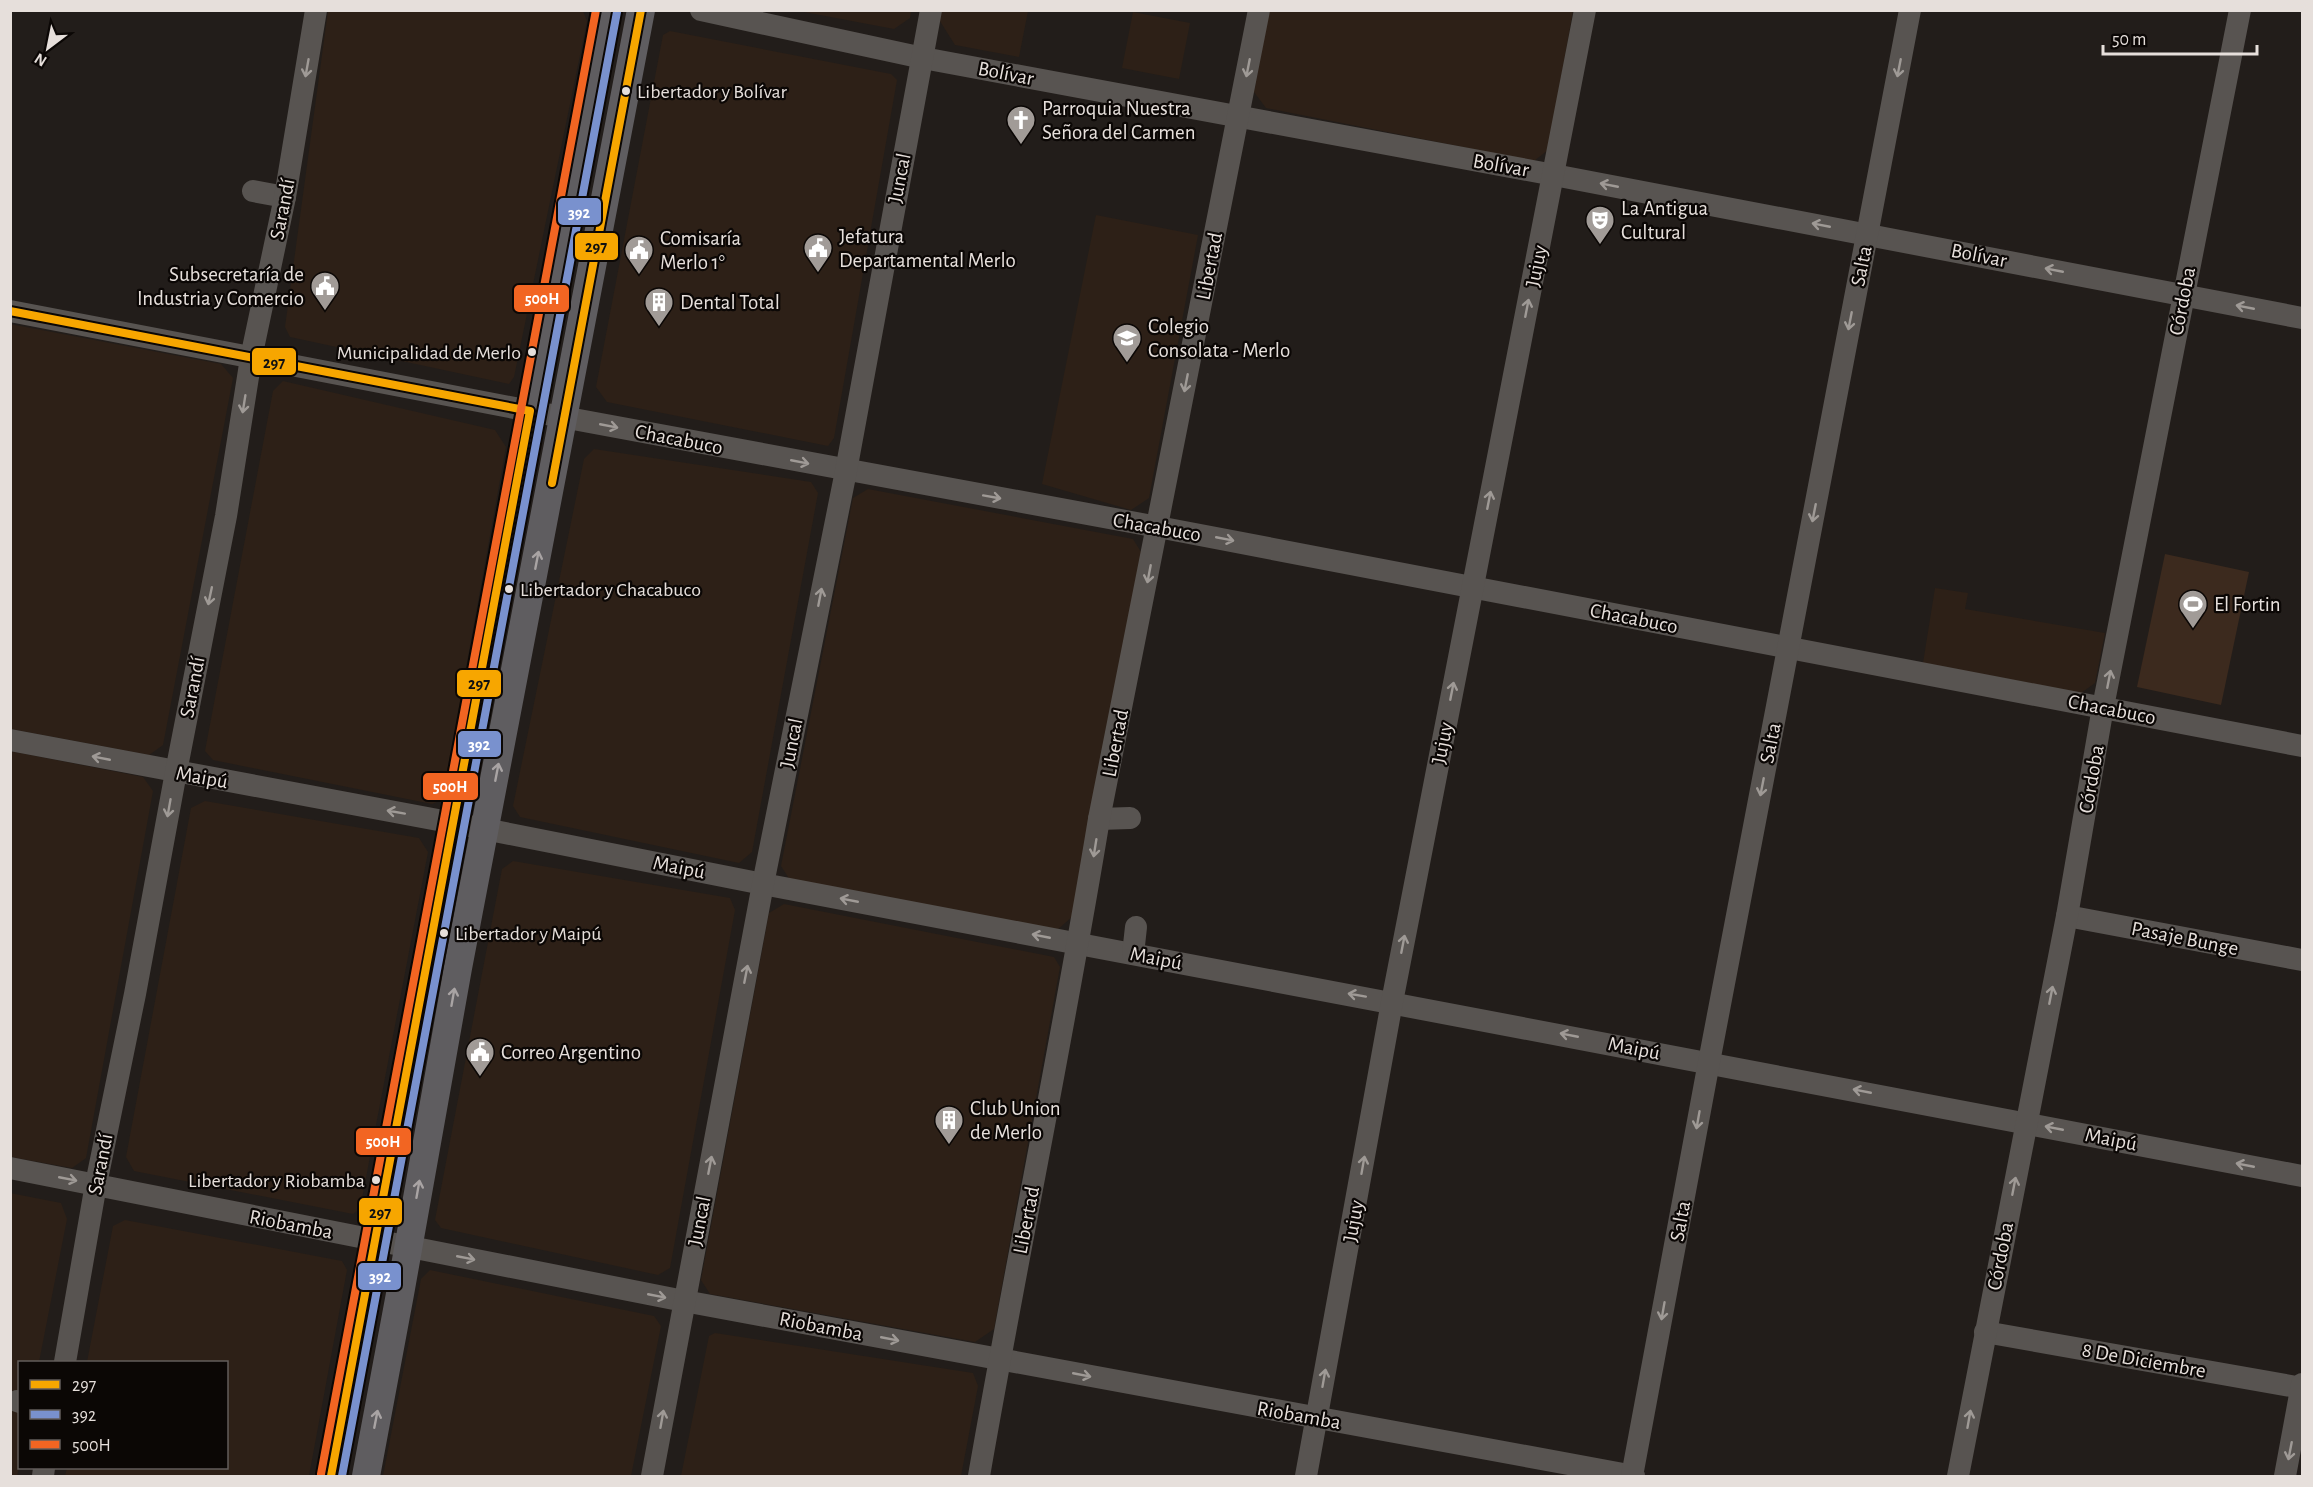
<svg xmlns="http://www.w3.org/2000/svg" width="2313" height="1487" font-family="'Alegreya Sans',sans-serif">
	<rect width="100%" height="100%" fill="#221d1a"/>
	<!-- built -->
	<g fill="#2d2017">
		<path d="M328,11H583L587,21L514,377L509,384L290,337L285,327Z"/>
		<path d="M799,11H911L910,18L894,29Z"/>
		<path d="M939,11H1028L1019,57L955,45L938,18Z"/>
		<path d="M1269,11H1573L1548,150L1534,161L1266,108L1254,92Z"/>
		<path d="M1133,12L1190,23L1179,79L1122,68Z"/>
		<path d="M670,31L891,74L897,80L834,438L828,446L607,402L596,387L663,35Z"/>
		<path d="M1096,215L1198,235L1149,498L1131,510L1042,484Z"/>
		<path d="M10,324L221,364L233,378L163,745L149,755L11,729Z"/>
		<path d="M283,381L495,430L506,447L442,800L432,804L213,760L205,751L273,391Z"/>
		<path d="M594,449L811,482L818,493L752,852L739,863L520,817L513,806L584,459Z"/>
		<path d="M868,489L1133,539L1141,552L1073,916L1056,931L790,880L781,866L853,498Z"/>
		<path d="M1935,588L1968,593L1965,609L2105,633L2095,683L2081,693L1923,663Z"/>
		<path d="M10,751L143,777L153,791L86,1158L72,1168L11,1157Z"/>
		<path d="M205,801L419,838L428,852L360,1209L353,1214L134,1171L126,1157L191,808Z"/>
		<path d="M513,861L730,898L735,910L670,1268L658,1275L441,1228L435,1220L502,869Z"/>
		<path d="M784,904L1054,957L1060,967L994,1329L975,1342L710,1294L701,1280L769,913Z"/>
		<path d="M10,1193L61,1203L67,1219L39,1362H20V1464L17,1476H10Z"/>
		<path d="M125,1220L342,1261L347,1270L309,1476H65L67,1468H226V1362H87L113,1226Z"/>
		<path d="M430,1270L654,1316L661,1326L631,1476H383L421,1279Z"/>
		<path d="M715,1333L973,1373L978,1386L961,1476H681L709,1336Z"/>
	</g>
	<!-- green -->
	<path fill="#3c2a1e" d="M2165,554L2249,572L2221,705L2137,687Z"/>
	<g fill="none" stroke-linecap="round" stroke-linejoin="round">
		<!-- minor -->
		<g stroke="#585451" stroke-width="22">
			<path d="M701,10L923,58L1554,175L2302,318"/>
			<path d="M253,191L285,197"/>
			<path d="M10,311L530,411L1158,527L2302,746"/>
			<path d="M10,740L454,823L763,884L2302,1176"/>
			<path d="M1099,819L1130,818"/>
			<path d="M2067,916L2302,960"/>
			<path d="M1133,954L1136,927"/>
			<path d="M10,1168L684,1301L1634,1476"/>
			<path d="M1985,1332L2302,1388"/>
			<path d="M65,1362L96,1184L135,994L176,772L226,516L251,358L285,197L316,10"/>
			<path d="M17,1401L20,1402"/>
			<path d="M43,1476L44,1468"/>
			<path d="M652,1476L763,884L846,471L931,10"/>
			<path d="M979,1476C1017,1257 1063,1039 1099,819L1259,10"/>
			<path d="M1306,1476L1392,1002L1585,10"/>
			<path d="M1632,1476L1709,1062L1910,10"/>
			<path d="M1958,1476L2067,916L2103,707L2240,10"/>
			<path d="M2285,1476L2302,1384"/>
		</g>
		<!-- major -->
		<g stroke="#5f5d60" stroke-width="28">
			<path d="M331,1476L607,10"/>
			<path d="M366,1476L400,1294L458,968L641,10"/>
		</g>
		<!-- bus-1 casing -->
		<g stroke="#0b0705" stroke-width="12">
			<g id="bus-1">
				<path d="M10,311L530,411L331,1476"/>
				<path d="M552,483L641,10"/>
			</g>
		</g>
		<!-- bus-2 casing -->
		<g stroke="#0b0705" stroke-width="12">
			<path id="bus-2" d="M342,1476L617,12"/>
		</g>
		<!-- bus-3 casing -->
		<g stroke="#0b0705" stroke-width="12">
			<path id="bus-3" d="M321,1474L596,10"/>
		</g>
		<!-- bus-1 -->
		<use href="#bus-1" stroke="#f7a600" stroke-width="8"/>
		<!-- bus-2 -->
		<use href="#bus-2" stroke="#7991ce" stroke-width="8"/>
		<!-- bus-3 -->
		<use href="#bus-3" stroke="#f26522" stroke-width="8"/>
	</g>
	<!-- one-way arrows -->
	<defs><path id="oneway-shaft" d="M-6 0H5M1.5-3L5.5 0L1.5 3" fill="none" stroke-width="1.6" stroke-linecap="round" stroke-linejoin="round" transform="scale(1.5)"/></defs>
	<g stroke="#9f9a96">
		<use href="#oneway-shaft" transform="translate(307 68) rotate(100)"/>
		<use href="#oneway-shaft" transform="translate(1248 68) rotate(101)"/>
		<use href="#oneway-shaft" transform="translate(1899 68) rotate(101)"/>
		<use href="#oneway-shaft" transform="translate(1609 185) rotate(-169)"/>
		<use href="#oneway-shaft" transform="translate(1821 225) rotate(-169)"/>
		<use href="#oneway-shaft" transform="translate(2054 270) rotate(-169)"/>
		<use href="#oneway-shaft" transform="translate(2245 307) rotate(-169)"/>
		<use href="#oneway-shaft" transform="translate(1527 308) rotate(-79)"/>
		<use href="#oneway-shaft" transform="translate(1850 321) rotate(101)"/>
		<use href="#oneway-shaft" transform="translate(1186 383) rotate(101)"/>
		<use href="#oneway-shaft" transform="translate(244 404) rotate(99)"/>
		<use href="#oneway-shaft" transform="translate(609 426) rotate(11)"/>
		<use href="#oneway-shaft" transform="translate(800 462) rotate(11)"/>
		<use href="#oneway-shaft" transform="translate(992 497) rotate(10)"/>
		<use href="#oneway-shaft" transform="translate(1489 500) rotate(-79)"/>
		<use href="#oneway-shaft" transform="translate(1814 513) rotate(101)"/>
		<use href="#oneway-shaft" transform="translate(1225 539) rotate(11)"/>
		<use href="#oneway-shaft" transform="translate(1149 574) rotate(101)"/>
		<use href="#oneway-shaft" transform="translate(210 596) rotate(102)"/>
		<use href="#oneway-shaft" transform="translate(820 597) rotate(-79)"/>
		<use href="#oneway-shaft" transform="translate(2109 679) rotate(-79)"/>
		<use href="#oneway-shaft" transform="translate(1452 691) rotate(-79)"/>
		<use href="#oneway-shaft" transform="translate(101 758) rotate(-169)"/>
		<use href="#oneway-shaft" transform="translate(1762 787) rotate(101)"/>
		<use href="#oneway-shaft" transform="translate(169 808) rotate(100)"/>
		<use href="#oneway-shaft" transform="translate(396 812) rotate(-170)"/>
		<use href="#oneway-shaft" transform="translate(1095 848) rotate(99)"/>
		<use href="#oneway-shaft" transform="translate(849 900) rotate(-169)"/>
		<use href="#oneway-shaft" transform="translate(1041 936) rotate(-169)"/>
		<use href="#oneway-shaft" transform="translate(1403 944) rotate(-79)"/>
		<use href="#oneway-shaft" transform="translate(746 974) rotate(-79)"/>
		<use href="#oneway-shaft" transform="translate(1357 995) rotate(-170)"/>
		<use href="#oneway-shaft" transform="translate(2051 995) rotate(-79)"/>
		<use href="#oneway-shaft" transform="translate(1569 1035) rotate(-169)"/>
		<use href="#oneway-shaft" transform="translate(1862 1091) rotate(-169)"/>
		<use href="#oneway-shaft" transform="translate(1698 1120) rotate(100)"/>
		<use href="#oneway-shaft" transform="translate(2054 1128) rotate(-169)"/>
		<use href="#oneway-shaft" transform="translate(710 1165) rotate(-79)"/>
		<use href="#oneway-shaft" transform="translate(1363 1165) rotate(-80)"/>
		<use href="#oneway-shaft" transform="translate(2245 1165) rotate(-169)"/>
		<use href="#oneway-shaft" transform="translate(68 1179) rotate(11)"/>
		<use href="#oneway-shaft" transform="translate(2014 1186) rotate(-79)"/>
		<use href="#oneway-shaft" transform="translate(466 1258) rotate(11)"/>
		<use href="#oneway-shaft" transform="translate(657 1296) rotate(11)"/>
		<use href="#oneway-shaft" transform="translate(1663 1311) rotate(100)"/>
		<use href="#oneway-shaft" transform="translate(890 1339) rotate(11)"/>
		<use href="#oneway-shaft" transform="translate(1082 1375) rotate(11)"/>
		<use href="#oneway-shaft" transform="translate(1324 1378) rotate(-80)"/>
		<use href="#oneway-shaft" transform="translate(662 1419) rotate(-80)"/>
		<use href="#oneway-shaft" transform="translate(1969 1419) rotate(-80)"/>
		<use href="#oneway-shaft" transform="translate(2290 1451) rotate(101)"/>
	</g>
	<g stroke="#a9a4a4">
		<use href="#oneway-shaft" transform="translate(537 560) rotate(-79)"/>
		<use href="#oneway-shaft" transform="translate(497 772) rotate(-79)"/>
		<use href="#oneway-shaft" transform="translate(453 997) rotate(-80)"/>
		<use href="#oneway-shaft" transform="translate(418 1189) rotate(-80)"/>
		<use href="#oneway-shaft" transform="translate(376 1419) rotate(-79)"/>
	</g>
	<!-- icons -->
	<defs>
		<g id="church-pin" transform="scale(1.5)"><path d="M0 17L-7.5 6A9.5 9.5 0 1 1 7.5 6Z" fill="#a19b97" stroke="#0b0705"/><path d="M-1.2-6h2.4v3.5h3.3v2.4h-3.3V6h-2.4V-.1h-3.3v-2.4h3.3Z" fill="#fff"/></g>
		<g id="theatre-pin" transform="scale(1.5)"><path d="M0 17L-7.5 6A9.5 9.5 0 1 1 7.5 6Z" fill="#a19b97" stroke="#0b0705"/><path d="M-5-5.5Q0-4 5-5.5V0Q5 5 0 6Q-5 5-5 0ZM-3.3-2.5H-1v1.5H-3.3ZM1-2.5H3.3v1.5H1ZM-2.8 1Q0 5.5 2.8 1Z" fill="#fff"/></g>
		<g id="civic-pin" transform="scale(1.5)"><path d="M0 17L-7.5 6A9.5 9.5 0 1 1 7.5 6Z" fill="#a19b97" stroke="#0b0705"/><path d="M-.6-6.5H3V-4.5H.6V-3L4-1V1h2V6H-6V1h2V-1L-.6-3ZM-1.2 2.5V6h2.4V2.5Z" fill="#fff"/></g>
		<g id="building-pin" transform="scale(1.5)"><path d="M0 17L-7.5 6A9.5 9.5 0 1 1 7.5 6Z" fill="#a19b97" stroke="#0b0705"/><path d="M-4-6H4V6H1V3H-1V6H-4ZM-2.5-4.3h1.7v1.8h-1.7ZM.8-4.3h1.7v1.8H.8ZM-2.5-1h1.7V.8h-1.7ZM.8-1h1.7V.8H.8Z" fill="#fff"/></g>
		<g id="school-pin" transform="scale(1.5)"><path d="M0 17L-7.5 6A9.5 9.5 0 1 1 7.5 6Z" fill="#a19b97" stroke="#0b0705"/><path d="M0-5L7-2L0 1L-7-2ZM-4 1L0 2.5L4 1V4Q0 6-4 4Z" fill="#fff"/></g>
		<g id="stadium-pin" transform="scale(1.5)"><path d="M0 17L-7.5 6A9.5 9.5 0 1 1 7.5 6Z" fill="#a19b97" stroke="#0b0705"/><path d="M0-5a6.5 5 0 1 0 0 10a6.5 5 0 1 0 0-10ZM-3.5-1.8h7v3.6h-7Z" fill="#fff"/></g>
	</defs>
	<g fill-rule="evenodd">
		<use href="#church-pin" x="1021" y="120"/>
		<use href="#theatre-pin" x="1600" y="220"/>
		<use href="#civic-pin" x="818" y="248"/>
		<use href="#civic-pin" x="639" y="250"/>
		<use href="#civic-pin" x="325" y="286"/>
		<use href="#building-pin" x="659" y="302"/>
		<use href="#school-pin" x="1127" y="338"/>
		<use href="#stadium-pin" x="2193" y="604"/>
		<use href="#civic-pin" x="480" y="1052"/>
		<use href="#building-pin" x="949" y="1120"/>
	</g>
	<!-- markers -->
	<g fill="#e6dfdb" stroke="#0b0705" stroke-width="2">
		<circle cx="626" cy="91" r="5"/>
		<circle cx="532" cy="352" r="5"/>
		<circle cx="509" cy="589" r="5"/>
		<circle cx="444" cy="933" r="5"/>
		<circle cx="376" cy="1180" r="5"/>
	</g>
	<g text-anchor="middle" stroke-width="4.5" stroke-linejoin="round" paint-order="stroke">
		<!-- bus labels -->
		<g font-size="20" fill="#e6dfdb" stroke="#0b0705" text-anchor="start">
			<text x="637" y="98">Libertador y Bolívar</text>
			<text x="521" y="359" text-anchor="end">Municipalidad de Merlo</text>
			<text x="520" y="596">Libertador y Chacabuco</text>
			<text x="455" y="940">Libertador y Maipú</text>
			<text x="365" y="1187" text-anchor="end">Libertador y Riobamba</text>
		</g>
		<!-- street labels -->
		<g font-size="21" fill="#e6dfdb" stroke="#0b0705">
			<text transform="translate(1006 73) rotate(11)" y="7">Bolívar</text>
			<text transform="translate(1501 165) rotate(10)" y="7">Bolívar</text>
			<text transform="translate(899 178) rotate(-79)" y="7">Juncal</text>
			<text transform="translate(282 209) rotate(-79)" y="7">Sarandí</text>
			<text transform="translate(1979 255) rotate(11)" y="7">Bolívar</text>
			<text transform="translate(1209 266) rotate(-79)" y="7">Libertad</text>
			<text transform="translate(1536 266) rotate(-79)" y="7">Jujuy</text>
			<text transform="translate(1861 266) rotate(-79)" y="7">Salta</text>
			<text transform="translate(2182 301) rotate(-79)" y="7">Córdoba</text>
			<text transform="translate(679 439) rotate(11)" y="7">Chacabuco</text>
			<text transform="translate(1157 527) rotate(10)" y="7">Chacabuco</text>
			<text transform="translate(1634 618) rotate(11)" y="7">Chacabuco</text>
			<text transform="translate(192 687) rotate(-79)" y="7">Sarandí</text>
			<text transform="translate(2112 709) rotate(11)" y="7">Chacabuco</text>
			<text transform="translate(791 743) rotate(-79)" y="7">Juncal</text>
			<text transform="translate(1115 743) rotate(-79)" y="7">Libertad</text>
			<text transform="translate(1442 743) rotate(-79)" y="7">Jujuy</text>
			<text transform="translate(1770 743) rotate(-79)" y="7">Salta</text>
			<text transform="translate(202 777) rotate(10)" y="7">Maipú</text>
			<text transform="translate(2091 779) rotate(-80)" y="7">Córdoba</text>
			<text transform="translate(679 867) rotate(11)" y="7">Maipú</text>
			<text transform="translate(2185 938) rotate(11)" y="7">Pasaje Bunge</text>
			<text transform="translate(1156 958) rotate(11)" y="7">Maipú</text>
			<text transform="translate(1634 1048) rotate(11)" y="7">Maipú</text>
			<text transform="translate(2111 1139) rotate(11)" y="7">Maipú</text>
			<text transform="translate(100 1164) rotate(-79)" y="7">Sarandí</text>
			<text transform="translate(1026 1220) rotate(-79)" y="7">Libertad</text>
			<text transform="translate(699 1221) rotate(-79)" y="7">Juncal</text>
			<text transform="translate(1353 1221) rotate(-80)" y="7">Jujuy</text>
			<text transform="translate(1680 1221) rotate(-80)" y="7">Salta</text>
			<text transform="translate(291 1224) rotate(11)" y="7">Riobamba</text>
			<text transform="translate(2000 1256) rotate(-79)" y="7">Córdoba</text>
			<text transform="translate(821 1326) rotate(11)" y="7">Riobamba</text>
			<text transform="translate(2144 1360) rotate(10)" y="7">8 De Diciembre</text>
			<text transform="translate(1299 1415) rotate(10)" y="7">Riobamba</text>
		</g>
		<!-- poi labels -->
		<g font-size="21" fill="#e6dfdb" stroke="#0b0705" text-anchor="start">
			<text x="1042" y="115">Parroquia Nuestra<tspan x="1042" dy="24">Señora del Carmen</tspan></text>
			<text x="1621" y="215">La Antigua<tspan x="1621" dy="24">Cultural</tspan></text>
			<text x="839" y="243">Jefatura<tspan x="839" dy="24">Departamental Merlo</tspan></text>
			<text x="660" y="245">Comisaría<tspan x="660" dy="24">Merlo 1°</tspan></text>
			<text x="304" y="281" text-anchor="end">Subsecretaría de<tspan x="304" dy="24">Industria y Comercio</tspan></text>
			<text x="680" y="309">Dental Total</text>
			<text x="1148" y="333">Colegio<tspan x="1148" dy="24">Consolata - Merlo</tspan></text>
			<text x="2214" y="611">El Fortin</text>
			<text x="501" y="1059">Correo Argentino</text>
			<text x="970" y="1115">Club Union<tspan x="970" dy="24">de Merlo</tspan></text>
		</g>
	</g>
	<g stroke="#0b0705" stroke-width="2">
		<rect x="557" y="197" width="45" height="29" rx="6" fill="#7991ce"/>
		<rect x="574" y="232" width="45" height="29" rx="6" fill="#f7a600"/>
		<rect x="513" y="284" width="57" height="29" rx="6" fill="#f26522"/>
		<rect x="251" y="347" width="46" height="29" rx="6" fill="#f7a600"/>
		<rect x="456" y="669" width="46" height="29" rx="6" fill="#f7a600"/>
		<rect x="457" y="730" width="45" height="28" rx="6" fill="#7991ce"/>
		<rect x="422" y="772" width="57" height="29" rx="6" fill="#f26522"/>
		<rect x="355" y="1127" width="57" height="29" rx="6" fill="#f26522"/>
		<rect x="358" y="1197" width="45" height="29" rx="6" fill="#f7a600"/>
		<rect x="357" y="1262" width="45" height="29" rx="6" fill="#7991ce"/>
	</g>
	<g font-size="16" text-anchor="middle" font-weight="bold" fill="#fff">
		<text x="579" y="218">392</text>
		<text x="542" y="304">500H</text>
		<text x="479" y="750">392</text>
		<text x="450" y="792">500H</text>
		<text x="383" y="1147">500H</text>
		<text x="380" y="1282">392</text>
	</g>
	<g font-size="16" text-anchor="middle" font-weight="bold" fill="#111">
		<text x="596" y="252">297</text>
		<text x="274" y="368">297</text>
		<text x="479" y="689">297</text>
		<text x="380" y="1218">297</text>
	</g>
	<!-- border -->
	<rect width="2313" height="1487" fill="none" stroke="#e6dfdb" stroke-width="24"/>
	<!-- legend -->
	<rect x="18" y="1361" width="210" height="108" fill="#0b0705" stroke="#635d5b" stroke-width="1.5"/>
	<rect x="30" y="1380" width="30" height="9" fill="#f7a600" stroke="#635d5b" stroke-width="1.5"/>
	<text x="72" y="1391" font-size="18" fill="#e6dfdb">297</text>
	<rect x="30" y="1410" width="30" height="9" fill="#7991ce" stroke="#635d5b" stroke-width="1.5"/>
	<text x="72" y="1421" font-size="18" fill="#e6dfdb">392</text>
	<rect x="30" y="1440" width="30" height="9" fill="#f26522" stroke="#635d5b" stroke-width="1.5"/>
	<text x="72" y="1451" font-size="18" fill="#e6dfdb">500H</text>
	<!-- north arrow -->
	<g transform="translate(48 48) rotate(212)" stroke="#0b0705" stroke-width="4.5" paint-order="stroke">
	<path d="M0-4.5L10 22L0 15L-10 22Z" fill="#e6dfdb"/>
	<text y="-9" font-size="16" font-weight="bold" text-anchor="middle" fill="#e6dfdb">N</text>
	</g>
	<!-- scale -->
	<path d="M2103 45v9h154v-9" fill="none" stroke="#e6dfdb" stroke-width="3"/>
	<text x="2112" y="45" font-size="18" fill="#e6dfdb" stroke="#0b0705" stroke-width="4.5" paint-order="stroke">50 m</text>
</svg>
